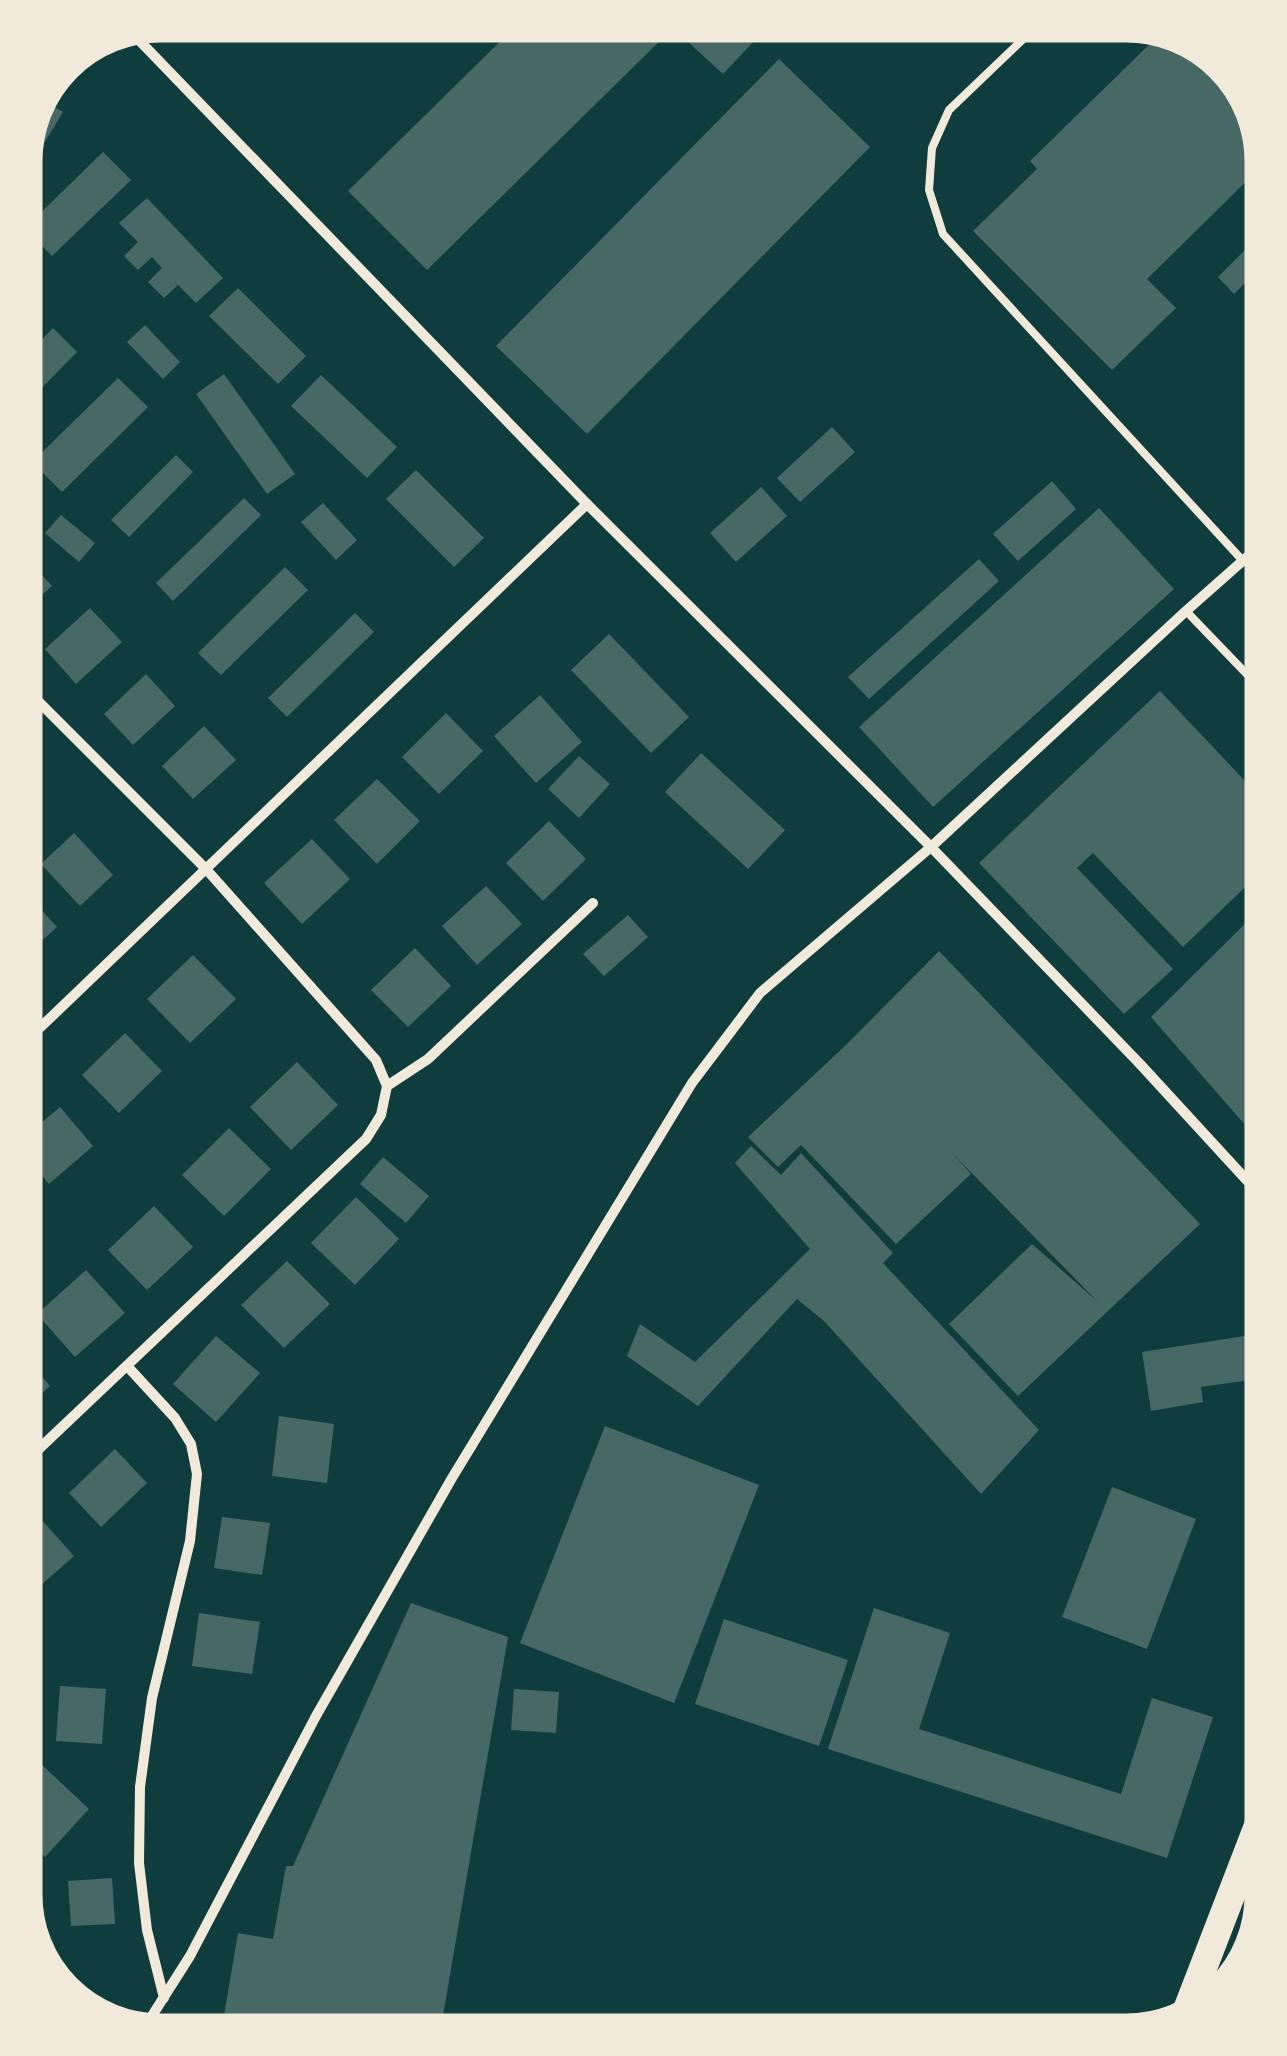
<svg xmlns="http://www.w3.org/2000/svg" width="1287" height="2056" font-family="'DejaVu Sans',sans-serif">
	<rect width="100%" height="100%" fill="#0f3d3e"/>
	<!-- building -->
	<g fill="#486865">
		<path d="M519,23H741L757,38L723,74L673,28L427,270L348,191Z"/>
		<path d="M1162,32L1204,46L1250,99L1264,164L1147,279L1176,308L1112,370L973,231L1037,169L1030,161Z"/>
		<path d="M779,59L870,147L587,434L496,346Z"/>
		<path d="M46,102L63,112L23,178V152Z"/>
		<path d="M103,152L131,180L52,256L25,228Z"/>
		<path d="M147,198L223,278L196,303L178,285L164,298L148,282L162,268L152,257L138,270L124,256L138,242L119,223Z"/>
		<path d="M1264,231V264L1234,294L1218,277Z"/>
		<path d="M238,288L306,356L278,384L209,316Z"/>
		<path d="M145,325L180,362L163,379L127,342Z"/>
		<path d="M53,328L77,352L23,407V359Z"/>
		<path d="M224,374L295,474L267,494L196,394Z"/>
		<path d="M321,375L397,447L367,478L291,406Z"/>
		<path d="M118,378L148,407L62,492L32,462Z"/>
		<path d="M832,427L855,452L800,502L777,478Z"/>
		<path d="M176,455L193,472L129,537L111,520Z"/>
		<path d="M416,470L484,538L454,567L386,499Z"/>
		<path d="M1052,481L1076,509L1018,561L993,534Z"/>
		<path d="M761,487L787,516L736,562L710,533Z"/>
		<path d="M244,498L261,515L173,601L156,583Z"/>
		<path d="M323,503L357,540L336,560L301,522Z"/>
		<path d="M1099,508L1174,589L933,807L859,727Z"/>
		<path d="M61,515L95,543L79,562L45,533Z"/>
		<path d="M23,554L52,586L23,612Z"/>
		<path d="M979,559L999,581L869,699L848,677Z"/>
		<path d="M285,567L308,590L221,675L198,653Z"/>
		<path d="M90,608L122,642L76,684L45,649Z"/>
		<path d="M355,613L374,632L287,717L268,698Z"/>
		<path d="M609,634L689,717L651,753L571,670Z"/>
		<path d="M146,674L175,706L133,745L104,714Z"/>
		<path d="M1160,691L1264,801V869L1183,947L1093,853L1077,868L1173,969L1124,1014L979,863Z"/>
		<path d="M540,695L582,742L536,783L494,736Z"/>
		<path d="M446,713L483,751L439,794L402,757Z"/>
		<path d="M204,726L236,760L193,799L162,766Z"/>
		<path d="M701,753L785,830L748,869L665,792Z"/>
		<path d="M579,756L610,784L579,818L548,789Z"/>
		<path d="M377,779L420,821L377,864L334,820Z"/>
		<path d="M549,821L586,859L543,901L506,863Z"/>
		<path d="M74,833L113,875L80,906L41,864Z"/>
		<path d="M312,839L350,879L302,924L264,883Z"/>
		<path d="M486,886L522,924L477,965L442,926Z"/>
		<path d="M26,893L57,927L23,958V897Z"/>
		<path d="M1264,905V1110L1246,1126L1151,1017Z"/>
		<path d="M628,915L648,937L604,976L583,954Z"/>
		<path d="M415,948L451,986L408,1027L371,990Z"/>
		<path d="M939,951L1200,1224L1018,1396L949,1324L1032,1244L1098,1302L952,1153L971,1174L896,1244L801,1145L778,1167L748,1137L847,1044Z"/>
		<path d="M193,955L236,999L190,1043L147,999Z"/>
		<path d="M125,1033L162,1071L119,1113L82,1075Z"/>
		<path d="M297,1062L338,1105L291,1150L250,1107Z"/>
		<path d="M60,1107L93,1146L49,1184L23,1153V1138Z"/>
		<path d="M229,1128L271,1169L224,1216L182,1175Z"/>
		<path d="M751,1146L781,1175L801,1153L893,1253L883,1263L1039,1430L981,1494L824,1321L797,1299L698,1406L627,1356L640,1324L695,1362L810,1249L735,1163Z"/>
		<path d="M383,1157L429,1196L406,1223L360,1184Z"/>
		<path d="M356,1197L399,1239L355,1285L311,1243Z"/>
		<path d="M154,1206L193,1247L147,1290L108,1250Z"/>
		<path d="M287,1261L330,1304L284,1348L241,1305Z"/>
		<path d="M86,1270L125,1313L75,1357L37,1314Z"/>
		<path d="M1264,1333V1378L1201,1387L1203,1402L1151,1411L1142,1352Z"/>
		<path d="M216,1336L260,1373L216,1422L173,1384Z"/>
		<path d="M23,1356L50,1386L23,1411Z"/>
		<path d="M279,1416L334,1424L327,1483L272,1476Z"/>
		<path d="M605,1426L759,1485L674,1703L520,1643Z"/>
		<path d="M115,1449L147,1483L101,1527L69,1493Z"/>
		<path d="M1112,1487L1196,1519L1147,1649L1062,1617Z"/>
		<path d="M39,1517L74,1556L33,1592L23,1580V1531Z"/>
		<path d="M222,1517L270,1523L262,1575L214,1568Z"/>
		<path d="M411,1603L508,1637L440,2033H221L238,1933L273,1939L286,1866H293Z"/>
		<path d="M874,1608L950,1633L919,1729L1121,1794L1152,1698L1213,1717L1167,1858L828,1749Z"/>
		<path d="M199,1613L260,1622L252,1674L192,1666Z"/>
		<path d="M724,1619L848,1660L819,1746L695,1704Z"/>
		<path d="M60,1686L106,1689L102,1744L56,1741Z"/>
		<path d="M514,1689L559,1692L556,1733L511,1730Z"/>
		<path d="M23,1747L89,1809L45,1857L23,1837Z"/>
		<path d="M112,1878L115,1924L71,1926L68,1881Z"/>
	</g>
	<g fill="none" stroke-linecap="round" stroke-linejoin="round">
		<!-- service -->
		<g stroke="#f1e9da" stroke-width="8">
			<path d="M1040,23L949,110L932,148L929,190L943,234L1244,562"/>
			<path d="M1186,611L1264,692"/>
		</g>
		<!-- minor -->
		<g stroke="#f1e9da" stroke-width="10">
			<path d="M133,34L587,504L931,847L1140,1064L1264,1199"/>
			<path d="M23,1044L587,504"/>
			<path d="M387,1086L428,1059L593,903"/>
			<path d="M128,1367L175,1418L191,1444L197,1474L190,1541L152,1698L140,1787L139,1863L147,1930L164,1998"/>
			<path d="M23,1464L366,1139L381,1115L387,1086L376,1060L206,869L23,686"/>
			<path d="M143,2030L190,1956L316,1716L452,1478L692,1083L760,993L931,847L1186,611L1264,542"/>
		</g>
		<!-- trunk -->
		<path stroke="#f1e9da" stroke-width="28" d="M1183,2020L1264,1810"/>
	</g>
	<!-- crop -->
	<path d="M0 0H1287V2056H0ZM161 40H1126A121 121 0 0 1 1247 161V1895A121 121 0 0 1 1126 2016H161A121 121 0 0 1 40 1895V161A121 121 0 0 1 161 40Z" fill="#f1e9da" fill-rule="evenodd"/>
	<path fill="none" stroke="#f1e9da" stroke-width="5" d="M161 40H1126A121 121 0 0 1 1247 161V1895A121 121 0 0 1 1126 2016H161A121 121 0 0 1 40 1895V161A121 121 0 0 1 161 40Z"/>
</svg>
